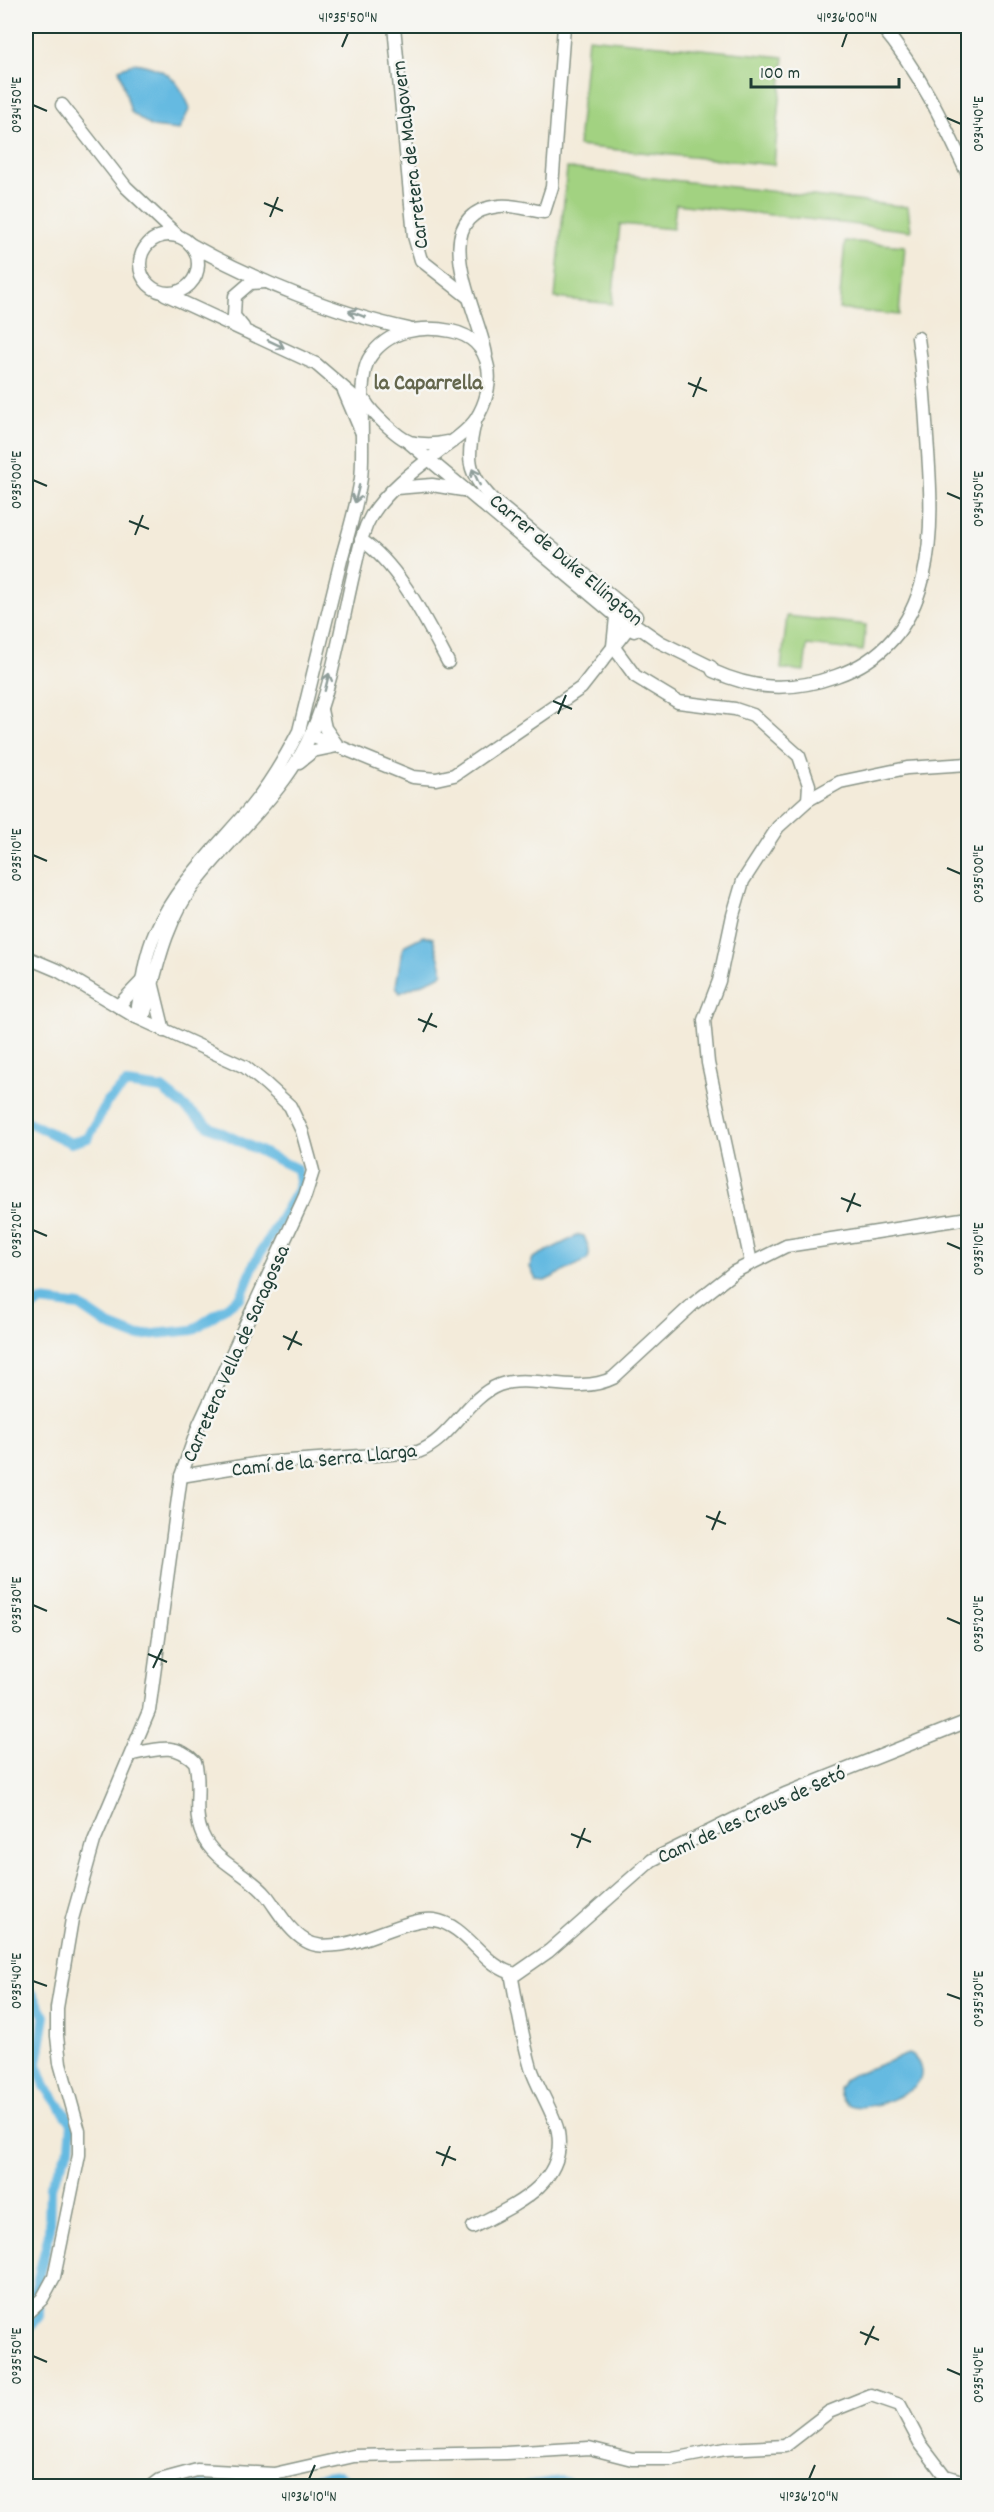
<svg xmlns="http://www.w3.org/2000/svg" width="994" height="2512" font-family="Dekko,sans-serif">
	<rect width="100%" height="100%" fill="#f6f6f2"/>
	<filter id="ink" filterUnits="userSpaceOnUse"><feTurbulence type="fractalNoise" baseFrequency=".0167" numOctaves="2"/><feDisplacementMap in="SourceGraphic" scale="12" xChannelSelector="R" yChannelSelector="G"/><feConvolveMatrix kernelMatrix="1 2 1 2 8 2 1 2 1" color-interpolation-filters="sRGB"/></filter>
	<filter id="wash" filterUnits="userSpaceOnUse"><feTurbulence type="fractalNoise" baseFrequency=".008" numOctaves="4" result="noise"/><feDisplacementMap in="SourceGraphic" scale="24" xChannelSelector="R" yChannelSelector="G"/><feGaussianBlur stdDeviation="1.35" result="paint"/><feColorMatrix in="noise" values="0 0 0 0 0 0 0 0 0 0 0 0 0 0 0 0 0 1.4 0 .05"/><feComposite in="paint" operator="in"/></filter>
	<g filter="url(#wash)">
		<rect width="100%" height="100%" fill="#f3ebda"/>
		<!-- green -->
		<g fill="#a2d281" stroke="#60885a" stroke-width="1.5">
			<path d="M588,38L784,57L774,165L578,146Z"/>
			<path d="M567,168L908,207L911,231L676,204L673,229L620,224L612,304L555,298Z"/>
			<path d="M845,241L905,246L899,315L839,309Z"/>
			<path d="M787,616L866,625L863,651L807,645L804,671L781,669Z"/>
		</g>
		<!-- water -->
		<g fill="#65bae1" stroke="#427c8a" stroke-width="1.5">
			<path d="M135,63C168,69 178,78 190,108L179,130L152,127L131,112L119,69Z"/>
			<path d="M423,936L433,938L443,972L440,976L400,993L396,986L402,950L405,945Z"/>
			<path d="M579,1235L584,1236C587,1244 592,1252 587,1260L545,1281L536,1280L530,1267L533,1258Z"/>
			<path d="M908,2054C920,2058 926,2075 916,2085C902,2099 841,2124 839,2089L845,2079L852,2075Z"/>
		</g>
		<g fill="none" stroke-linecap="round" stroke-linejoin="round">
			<!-- canal -->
			<g stroke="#65bae1" stroke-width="10">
				<path d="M26,1121L71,1143L88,1138L107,1102L126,1084L162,1089L210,1127L297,1169L300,1186L255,1262L241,1297L193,1330L136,1336L108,1325L80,1306L41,1301L26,1312"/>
				<path d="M26,1992L33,1995L45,2016L37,2064L45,2086L72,2123L70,2147L50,2187L49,2234L35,2291"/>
				<path d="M26,2333L39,2316V2309"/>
				<path d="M182,2486L191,2481L294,2482L339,2475L357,2486"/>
				<path d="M526,2486L562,2481L577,2486"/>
			</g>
		</g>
	</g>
	<g filter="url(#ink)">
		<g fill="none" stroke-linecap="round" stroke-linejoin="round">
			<!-- minor casing -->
			<g stroke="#899487" stroke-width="15">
				<g id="minor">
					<path d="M394,26L414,236L421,260L468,297"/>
					<path d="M881,26C918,69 944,123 968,175"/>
					<path d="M62,105L126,187L178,236"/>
					<circle cx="169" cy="264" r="29"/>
					<path d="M190,244C254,280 337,314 409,329"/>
					<path d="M165,294L316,364L366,407"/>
					<path d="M243,327L234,316L235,296L250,283L266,282"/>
					<path d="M486,355C480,314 422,214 499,206C513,204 530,210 544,212L552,187L564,26"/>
					<path d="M344,391L361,431"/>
					<path d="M365,401C371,412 398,438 410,442C422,445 435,445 447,442"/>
					<path d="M475,422C466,458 467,473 493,500L636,616"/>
					<path d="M407,441L634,631"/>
					<path d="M396,488L432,485L463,490"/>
					<path d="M361,540C399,564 427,623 448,662"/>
					<path d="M616,617L613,646L635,676L678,702L735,709L753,715L799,756L809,785L808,800"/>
					<path d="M629,627L637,626L660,642L711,667L713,671C755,690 791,692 836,676C940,640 934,529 927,438C925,404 923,372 918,338"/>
					<path d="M321,710L325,728L337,745"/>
					<path d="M311,735L413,777L436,779L454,775L581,688L629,627L632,613"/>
					<path d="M299,762L313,751L337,746"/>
					<path d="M26,957L59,971L136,1017L245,1067L266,1084L290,1106L302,1131L313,1171L305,1196L199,1425L181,1476L149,1711L94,1841L72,1919L57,2008V2036L60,2063L79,2131V2155L54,2277L42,2299L26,2314"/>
					<path d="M153,986L164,1031"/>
					<path d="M118,1006L141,982"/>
					<path d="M136,1017C142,988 143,960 155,933C176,885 217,847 250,808C270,784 285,758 299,731C313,674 327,617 341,560C348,534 357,506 361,478C365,449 356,377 370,357C388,330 421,325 451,331C496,340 496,388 476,419C468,431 453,441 442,449C417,468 388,489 371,516C361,533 359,552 354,571C342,622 332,687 311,734C286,792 234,833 196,882C164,923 156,972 143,1020"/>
					<path d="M751,1262L708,1063L704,1020L719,981L733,915L743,881L778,827L808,800L840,782L907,768L968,764"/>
					<path d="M181,1476L261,1463L418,1452C452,1439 466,1398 499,1385C531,1373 577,1396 613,1378L693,1304L734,1272L786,1246L968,1218"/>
					<path d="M132,1754C157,1749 176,1742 195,1762C202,1785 192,1811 202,1834C214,1863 249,1873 267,1896C279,1912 289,1931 306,1941C316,1947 326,1946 337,1945C366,1943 408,1917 434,1920C468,1925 483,1968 516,1974L549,1951L652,1860L785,1794L968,1721"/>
					<path d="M473,2227C510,2207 567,2185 558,2132C555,2115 537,2087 531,2068C522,2037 517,2005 511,1973"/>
					<path d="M152,2486L160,2480L197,2470L274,2474L354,2456L506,2453L589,2448L632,2459H672L725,2449L785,2446L829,2412L871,2395L900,2405L920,2443L945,2476L968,2483"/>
				</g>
			</g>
			<!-- minor -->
			<use href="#minor" stroke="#fff" stroke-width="12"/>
		</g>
		<!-- one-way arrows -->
		<defs><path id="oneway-shaft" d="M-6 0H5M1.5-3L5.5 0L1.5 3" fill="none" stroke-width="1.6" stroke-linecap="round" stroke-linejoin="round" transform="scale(1.5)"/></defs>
		<g stroke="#8f9e9a">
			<use href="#oneway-shaft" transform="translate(357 314) rotate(-160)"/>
			<use href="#oneway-shaft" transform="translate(276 344) rotate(25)"/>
			<use href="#oneway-shaft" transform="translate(476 477) rotate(-115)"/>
			<use href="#oneway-shaft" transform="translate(357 494) rotate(104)"/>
			<use href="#oneway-shaft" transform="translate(327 682) rotate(-76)"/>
		</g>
	</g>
	<!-- ticks -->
	<path fill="none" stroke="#1f3d34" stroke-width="2" d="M342,47L348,33M842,47L847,33M33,105L47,111M947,118L961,124M264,203L283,211M270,217L278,197M688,383L707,391M693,397L701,377M33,480L47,486M947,493L961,499M129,521L149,529M135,535L143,515M553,701L572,709M558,714L566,695M33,855L47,861M947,868L961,874M418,1019L437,1027M423,1032L432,1013M841,1198L861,1206M847,1212L855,1193M33,1230L47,1236M947,1243L961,1249M283,1336L302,1345M288,1350L297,1331M706,1516L726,1524M712,1530L720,1511M33,1605L47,1611M947,1618L961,1624M148,1654L167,1662M153,1668L162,1649M571,1834L591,1842M577,1848L585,1828M33,1981L47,1986M947,1994L961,1999M436,2152L456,2160M442,2166L450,2146M860,2332L879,2340M865,2345L874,2326M33,2356L47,2362M947,2369L961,2375M309,2479L315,2465M809,2479L815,2465"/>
	<g text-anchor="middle" stroke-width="5" stroke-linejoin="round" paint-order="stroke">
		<!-- street labels -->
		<g font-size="21" fill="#1f3d34" stroke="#f6f6f2">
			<text transform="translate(409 155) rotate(-97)" y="7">Carretera de Malgovern</text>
			<text transform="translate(567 559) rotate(40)" y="7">Carrer de Duke Ellington</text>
			<text transform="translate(235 1353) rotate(-66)" y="7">Carretera Vella de Saragossa</text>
			<text transform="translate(324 1459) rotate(-6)" y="7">Camí de la Serra Llarga</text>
			<text transform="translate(751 1814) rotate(-25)" y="7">Camí de les Creus de Setó</text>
		</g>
		<!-- neighbourhood labels -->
		<g font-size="22" font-weight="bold" fill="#64674d" stroke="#f6f6f2">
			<text x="428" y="389">la Caparrella</text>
		</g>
	</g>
	<!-- margin -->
	<rect width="994" height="2512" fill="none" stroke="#f6f6f2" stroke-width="66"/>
	<!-- scale -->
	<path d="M751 78v9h148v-9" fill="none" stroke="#1f3d34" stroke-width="3"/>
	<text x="760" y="78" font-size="18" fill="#1f3d34" stroke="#f6f6f2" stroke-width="4.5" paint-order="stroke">100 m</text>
	<rect x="33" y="33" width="928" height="2446" fill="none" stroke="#1f3d34" stroke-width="2"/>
	<g font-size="15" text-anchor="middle" fill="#1f3d34">
		<text x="348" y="22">41°35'50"N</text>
		<text x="847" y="22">41°36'00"N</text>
		<text transform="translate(16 105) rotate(-90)" y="5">0°34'50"E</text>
		<text transform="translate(978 124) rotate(-90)" y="5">0°34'40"E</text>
		<text transform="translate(16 480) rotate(-90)" y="5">0°35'00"E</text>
		<text transform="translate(978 499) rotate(-90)" y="5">0°34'50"E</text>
		<text transform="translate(16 855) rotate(-90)" y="5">0°35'10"E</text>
		<text transform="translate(978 874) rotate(-90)" y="5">0°35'00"E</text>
		<text transform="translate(16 1230) rotate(-90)" y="5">0°35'20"E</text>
		<text transform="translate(978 1249) rotate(-90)" y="5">0°35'10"E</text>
		<text transform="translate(16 1605) rotate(-90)" y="5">0°35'30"E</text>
		<text transform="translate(978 1624) rotate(-90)" y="5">0°35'20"E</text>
		<text transform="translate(16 1981) rotate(-90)" y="5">0°35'40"E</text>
		<text transform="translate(978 1999) rotate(-90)" y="5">0°35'30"E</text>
		<text transform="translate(16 2356) rotate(-90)" y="5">0°35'50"E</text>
		<text transform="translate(978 2375) rotate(-90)" y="5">0°35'40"E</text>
		<text x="309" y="2501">41°36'10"N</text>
		<text x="809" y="2501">41°36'20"N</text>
	</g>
</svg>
